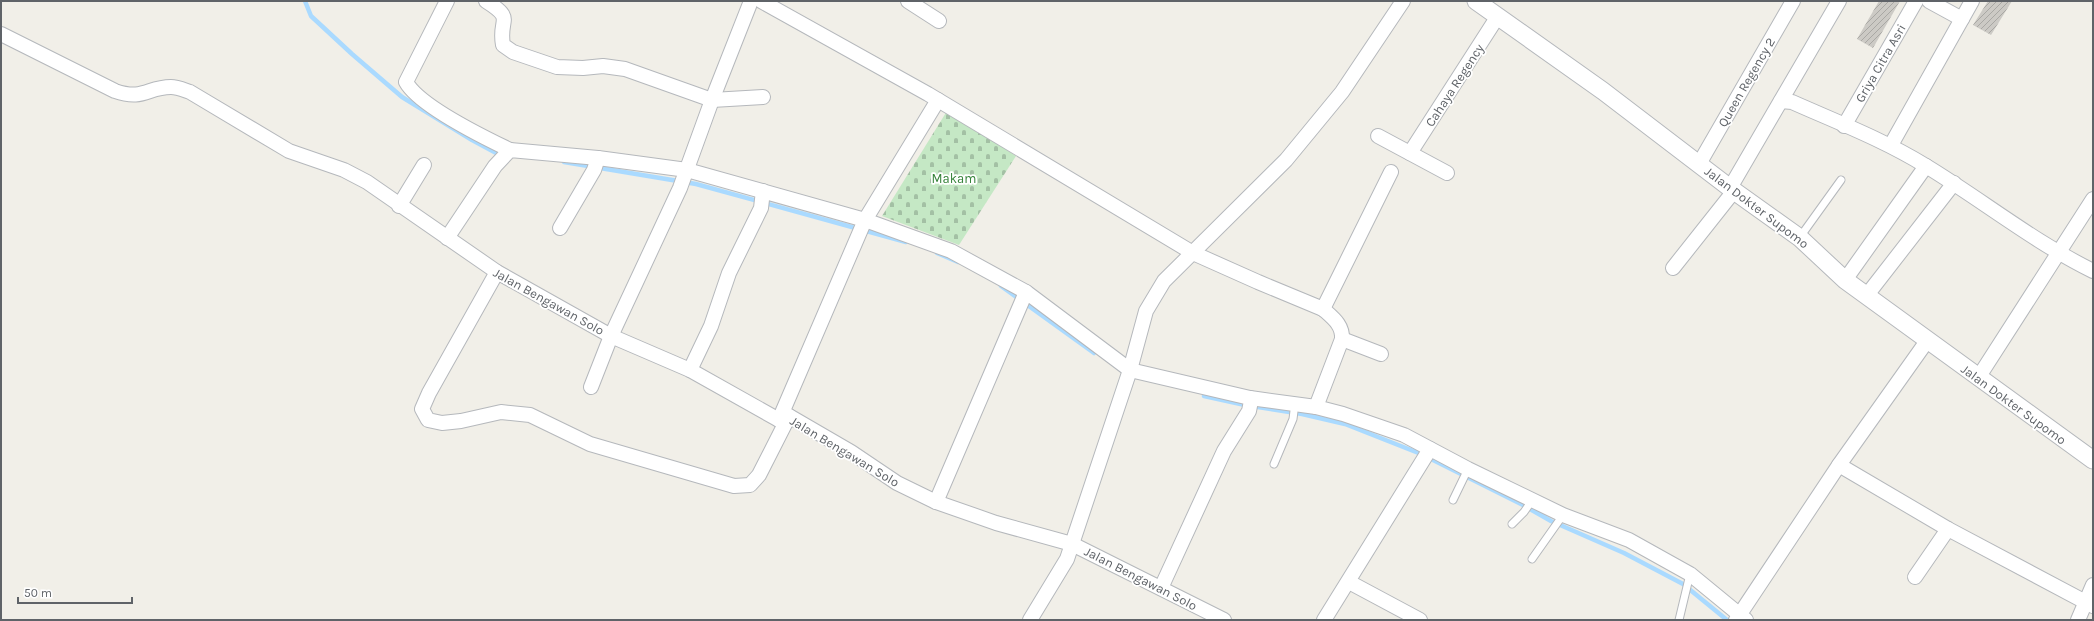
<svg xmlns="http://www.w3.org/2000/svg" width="2094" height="621" font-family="Karla,sans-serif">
	<defs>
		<pattern id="cemetery-stones" width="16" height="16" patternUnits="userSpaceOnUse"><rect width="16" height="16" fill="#c5e8c5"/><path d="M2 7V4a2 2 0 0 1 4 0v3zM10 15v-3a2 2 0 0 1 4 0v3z" fill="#a3c0a4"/></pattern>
		<pattern id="building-hatch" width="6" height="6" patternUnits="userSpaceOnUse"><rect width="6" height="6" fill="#cccac5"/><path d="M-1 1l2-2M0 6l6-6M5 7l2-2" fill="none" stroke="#a9a8a4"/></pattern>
	</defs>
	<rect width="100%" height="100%" fill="#f1efe8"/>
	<!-- cemetery -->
	<path fill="url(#cemetery-stones)" d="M947,111L1016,156L959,245L882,216Z"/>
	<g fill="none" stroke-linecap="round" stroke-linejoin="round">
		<!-- stream -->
		<g stroke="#aadaff" stroke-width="4.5">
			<path d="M305,1L311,16L352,54L402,97L472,140L498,154"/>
			<path d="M564,162L696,184L906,242"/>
			<path d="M937,253L958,262"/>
			<path d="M1001,286L1094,353"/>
			<path d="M1204,396L1245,405L1302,414L1345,424L1421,454L1523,505L1551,521L1624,553L1683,584L1727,620"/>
		</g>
	</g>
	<!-- building -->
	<g fill="url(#building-hatch)">
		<path d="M1879,1H1900L1873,48L1857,39Z"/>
		<path d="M1988,1H2012L1991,35L1973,25Z"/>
	</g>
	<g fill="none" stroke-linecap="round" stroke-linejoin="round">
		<!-- service casing -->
		<g stroke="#b5b8bc" stroke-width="9">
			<g id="service">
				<path d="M1800,237L1841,180"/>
				<path d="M1274,464L1293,419L1295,403"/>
				<path d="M1453,500L1468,469"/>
				<path d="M1512,524L1524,512L1533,499"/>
				<path d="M1532,559L1563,515"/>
				<path d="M1679,620L1690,574"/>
			</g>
		</g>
		<!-- minor casing -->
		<g stroke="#b5b8bc" stroke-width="16">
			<g id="minor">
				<path d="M447,1L406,82C419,106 485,138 510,150"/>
				<path d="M486,1C516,20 498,18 503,45L513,52L557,67L583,68L603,66L625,69L712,100L763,97"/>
				<path d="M761,1L928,94L1193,253L1258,282L1323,309L1391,172"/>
				<path d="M908,1L939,21"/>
				<path d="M1929,1L1962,19"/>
				<path d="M1,34L115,91C144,101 147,87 171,87C177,87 184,90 190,92L289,151L344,170L367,182L497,272L611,336L690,370L779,420L789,416L851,452L897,483L936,502L996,523L1072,544L1224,620"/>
				<path d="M1781,101L1792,102C1837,122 1884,140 1926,166C1982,200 2034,242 2093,271"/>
				<path d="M1844,126L1916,1"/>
				<path d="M1378,136L1447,173"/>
				<path d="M1891,145L1972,1"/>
				<path d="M1410,153L1498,16"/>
				<path d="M1699,164L1793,1"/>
				<path d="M1730,188L1839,1"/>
				<path d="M399,206L424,165"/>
				<path d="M560,228L594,170L598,158"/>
				<path d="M447,238L495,166L510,150L598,158L687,170L865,220L951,251L1026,292L1130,370L1250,398L1316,407L1343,414L1404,435L1468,469L1563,515L1629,540L1690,574L1746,620"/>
				<path d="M1673,268L1734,191"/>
				<path d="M497,272L429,393L422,409L428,420L442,423L461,421L501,412L530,415L590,444L734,486L750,485L759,475L789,416"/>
				<path d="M1845,280L1926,166"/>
				<path d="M1867,295L1954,183"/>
				<path d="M1342,339L1381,354"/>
				<path d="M690,370L711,326L729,273L761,208L763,191"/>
				<path d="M1978,378L2093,199"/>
				<path d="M591,387L611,336L680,188L712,100L751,1"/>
				<path d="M1316,407L1342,339C1343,325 1333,318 1323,309"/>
				<path d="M779,420L865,220L938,100"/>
				<path d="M1839,465L1948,529L2093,606"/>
				<path d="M936,502L1026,292"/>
				<path d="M1915,577L1948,529"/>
				<path d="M1349,582L1420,620"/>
				<path d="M1161,588L1224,451L1249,411L1251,401L1250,398"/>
				<path d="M1030,620L1067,559L1130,370L1146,311L1164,281L1286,160L1342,92L1403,1"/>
				<path d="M1324,620L1430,449"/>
				<path d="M1736,620L1839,465L1927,341"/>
				<path d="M2078,620L2093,585"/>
			</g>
		</g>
		<!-- tertiary casing -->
		<g stroke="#b5b8bc" stroke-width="19">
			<path id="tertiary" d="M1476,1L1603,91L1730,188L1800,238L1845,280L2093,460"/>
		</g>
		<!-- service -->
		<use href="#service" stroke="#fff" stroke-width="7"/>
		<!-- minor -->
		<use href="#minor" stroke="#fff" stroke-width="14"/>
		<!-- tertiary -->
		<use href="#tertiary" stroke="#fff" stroke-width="17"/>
	</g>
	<g text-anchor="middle" stroke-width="3.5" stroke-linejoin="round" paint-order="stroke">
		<!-- street labels -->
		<g font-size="13" fill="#5f6368" stroke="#fff">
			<text transform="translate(1880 63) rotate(-60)" y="5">Griya Citra Asri</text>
			<text transform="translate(1746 82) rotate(-60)" y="5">Queen Regency 2</text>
			<text transform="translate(1454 85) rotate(-57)" y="5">Cahaya Regency</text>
			<text transform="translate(1757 207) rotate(37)" y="5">Jalan Dokter Supomo</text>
			<text transform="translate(549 301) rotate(29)" y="5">Jalan Bengawan Solo</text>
			<text transform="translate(2014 404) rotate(36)" y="5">Jalan Dokter Supomo</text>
			<text transform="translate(845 451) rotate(31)" y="5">Jalan Bengawan Solo</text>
			<text transform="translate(1141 578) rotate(27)" y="5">Jalan Bengawan Solo</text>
		</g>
		<!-- park labels -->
		<g font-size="13" fill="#348238" stroke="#fff">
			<text x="954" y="183">Makam</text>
		</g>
	</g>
	<!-- border -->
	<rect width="2094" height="621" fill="none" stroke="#5f6368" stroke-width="4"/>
	<!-- scale -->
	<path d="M18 597v6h114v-6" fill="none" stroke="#5f6368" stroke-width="2"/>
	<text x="24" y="597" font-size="12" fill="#5f6368" stroke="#ffffff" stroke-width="3" paint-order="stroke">50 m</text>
</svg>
